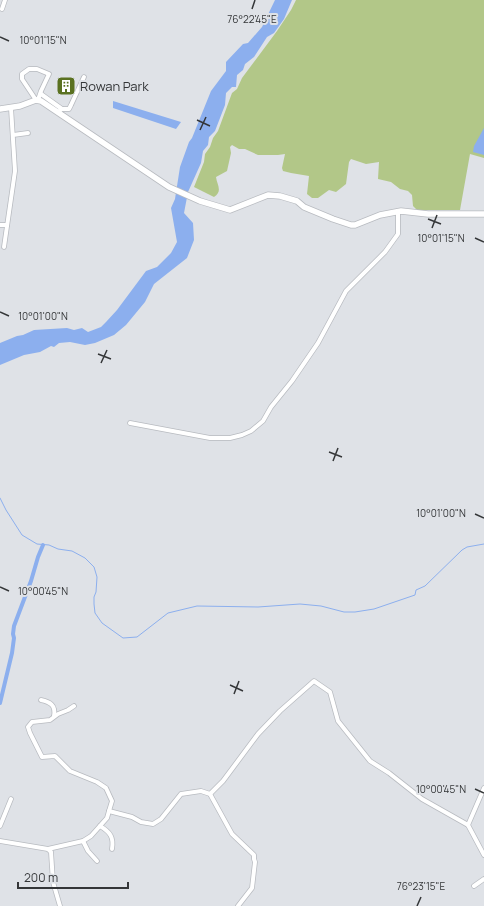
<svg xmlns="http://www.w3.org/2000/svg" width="484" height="906" font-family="Manrope,sans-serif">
	<rect width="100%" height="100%" fill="#dfe2e7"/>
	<!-- green -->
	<path fill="#b2c788" d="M296,0H484V158L470,154L460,210H417L413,206L412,195L408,191L400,189L391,182L378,179L379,162L366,164L351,159L349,162L346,184L336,192L329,190L318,198H312L307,194L309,176L291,173L283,171L282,168L285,154L278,155H258L245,149H239L232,145L230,147L231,153L227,171L216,177C217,185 223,191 214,197L194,187L204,162L205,154L210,147L213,138L218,131L232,93L237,89L242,78L277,31L291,10Z"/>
	<!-- water -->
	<g fill="#8cafee">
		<path d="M275,0H292L284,19L274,33L267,37L254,57L245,64L243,70L237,75L236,87H232L226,93L225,105L215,131L209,137L208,145L203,151L201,163L188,192L184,213L193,223L194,240L187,258L154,284L145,302L126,325L114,335L95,343L85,345L70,342L59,343L54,347L51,346L40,352L24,355L0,365V343L17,336L23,335L34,330L67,328L74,330L82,328L88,332L101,327L106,322L117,310L146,271L157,267L171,253L177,242L171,208L175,199L180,167L189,142L192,138L211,91L226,71V62L243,44L248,43L262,27Z"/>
		<path d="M113,101L181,122L176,129L113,108Z"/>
		<path d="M484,128V155L473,152L474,146Z"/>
	</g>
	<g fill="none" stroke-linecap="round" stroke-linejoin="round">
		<!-- stream -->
		<path stroke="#8cafee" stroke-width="1" d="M0,498L6,510L22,535L37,544L49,545L58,549L72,551L85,558L94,567L97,577L96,592L94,597V604L95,613L102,623L123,638L137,637L168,613L197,606L258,607L300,604L321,606L344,612H355L374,609L415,595L416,590L425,586L462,550L467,547L484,544"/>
		<!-- canal -->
		<path stroke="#8cafee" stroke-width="4" d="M0,703L12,653L14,638L13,634L14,626L31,581L38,557L43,545"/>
		<!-- minor casing -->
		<g stroke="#b8bbc0" stroke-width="5.5">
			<g id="minor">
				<path d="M2,9L5,0"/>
				<path d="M41,94L62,109"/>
				<path d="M36,100L22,79V74L29,69H37L49,74L41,91L38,100"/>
				<path d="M58,112L62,109H69L71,105L84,77"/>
				<path d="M13,135L28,133"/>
				<path d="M0,225H7"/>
				<path d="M4,247L15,171L11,108"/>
				<path d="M130,423L210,438H230L242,435L251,431L263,421L271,407L292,381L318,343L346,291L385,252L398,234V212"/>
				<path d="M41,700C50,702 56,705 54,716"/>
				<path d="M74,706L68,710L58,714L50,720L32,722L28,727L30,733L42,757L55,756L70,771L97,782L106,788L112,801L109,811"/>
				<path d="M210,794L223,781L258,734L280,711L314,681L330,692L338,721L370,761L389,773L422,799L468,825L484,855"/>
				<path d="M468,825L484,788"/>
				<path d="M0,826L11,799"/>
				<path d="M100,826C110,832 114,837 112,849"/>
				<path d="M0,841L48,849L51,852L53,882L60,906"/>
				<path d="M83,841L88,851L97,861"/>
				<path d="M48,849L83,841L91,836L107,818L109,811L132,817L141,822L153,824L161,819L181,794L201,791L210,794L232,834L254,855V859L255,862L252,888L238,906"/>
				<path d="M474,886L484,879"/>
			</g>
		</g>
		<!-- secondary casing -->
		<g stroke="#b8bbc0" stroke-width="7">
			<path id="secondary" d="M0,109L20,106L36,100L41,101L169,187L200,201L230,210L268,195L280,196L297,201L304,207L333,219L351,225H355L380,215L401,211L428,214H484"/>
		</g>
		<!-- minor -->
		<use href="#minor" stroke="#fff" stroke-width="4"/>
		<!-- secondary -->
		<use href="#secondary" stroke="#fff" stroke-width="5.5"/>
	</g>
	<!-- ticks -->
	<path fill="none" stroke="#343638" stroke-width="1.5" d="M252,9L255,0M0,37L9,41M197,120L210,126M200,130L206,117M428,219L441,224M432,228L437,215M475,238L484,242M0,312L9,316M98,354L111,359M101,363L107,350M329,452L342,457M333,461L338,448M475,514L484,518M0,587L9,591M230,685L243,691M234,694L239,681M475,789L484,793M417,906L421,897"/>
	<!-- icons -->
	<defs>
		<g id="building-square" transform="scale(1)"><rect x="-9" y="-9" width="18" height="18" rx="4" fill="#5a7121" stroke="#dfe2e7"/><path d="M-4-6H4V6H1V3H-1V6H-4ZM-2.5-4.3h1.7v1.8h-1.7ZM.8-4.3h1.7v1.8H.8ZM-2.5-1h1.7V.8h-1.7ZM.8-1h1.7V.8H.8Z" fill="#fff"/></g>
	</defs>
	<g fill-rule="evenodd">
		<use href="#building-square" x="66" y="86"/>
	</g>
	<g text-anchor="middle" stroke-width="4" stroke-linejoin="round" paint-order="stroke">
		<!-- poi labels -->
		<g font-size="13" fill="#343638" stroke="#dfe2e7" text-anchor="start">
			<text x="80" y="91">Rowan Park</text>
		</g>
	</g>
	<g font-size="10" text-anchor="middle" fill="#343638" stroke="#dfe2e7" stroke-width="4" stroke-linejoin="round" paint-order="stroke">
		<text x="252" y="23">76°22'45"E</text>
		<text x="43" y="44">10°01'15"N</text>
		<text x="441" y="242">10°01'15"N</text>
		<text x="43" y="320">10°01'00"N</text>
		<text x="441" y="517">10°01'00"N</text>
		<text x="43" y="595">10°00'45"N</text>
		<text x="441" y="793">10°00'45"N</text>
		<text x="421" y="890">76°23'15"E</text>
	</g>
	<!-- scale -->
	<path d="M18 882v6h110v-6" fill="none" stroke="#343638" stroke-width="2"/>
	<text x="24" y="882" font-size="12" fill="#343638" stroke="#dfe2e7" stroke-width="3" paint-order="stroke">200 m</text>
</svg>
